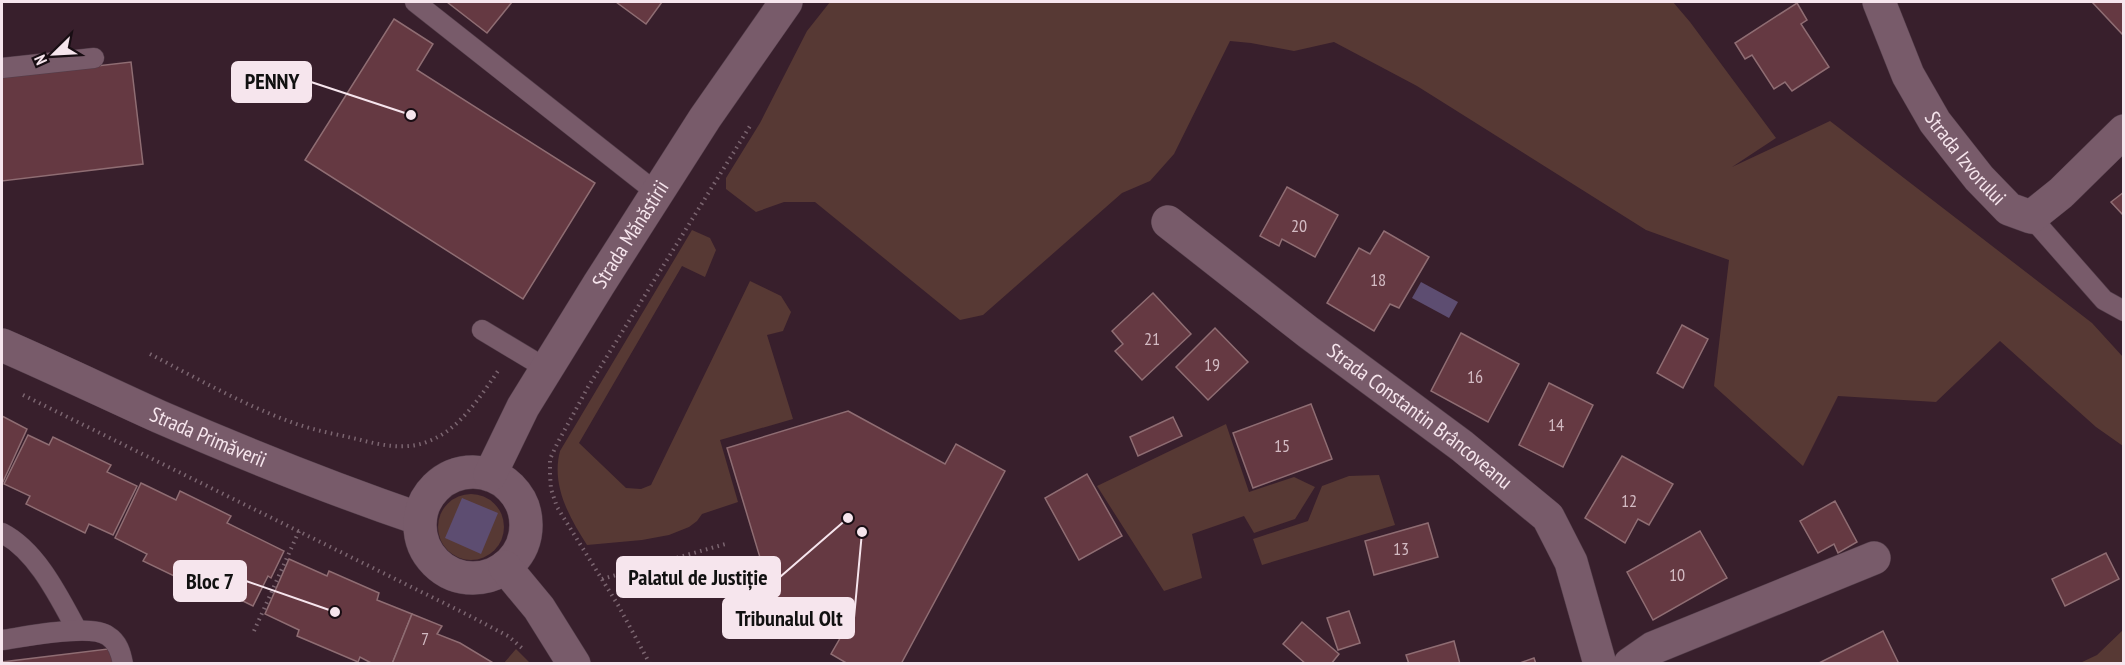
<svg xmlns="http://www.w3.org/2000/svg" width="2125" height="665" font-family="'PT Sans Narrow',sans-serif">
	<rect width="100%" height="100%" fill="#381f2c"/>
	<!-- green -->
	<g fill="#573934">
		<path d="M830,2H1673L1690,22L1776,138L1732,167L1830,121L2092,323L2123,357V446L2096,427L2000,341L1936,402L1838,396L1803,466L1714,386L1729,260L1646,230L1417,86L1334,42L1294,51L1251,43L1230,41L1174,154L1150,181L1122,193L983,315L960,320L815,202H784L756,212L726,189V178L760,123L807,31Z"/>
		<path d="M692,230L710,238L716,250L705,277L682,266L579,443L626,488L641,489L651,485L750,281L781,296L791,312L783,331L767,335L793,419L720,440L738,502L702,514L697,521L689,527L669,535L642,540L587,545C569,517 551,485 560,451Z"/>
		<path d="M1226,424L1249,492L1294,477L1315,487L1295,519L1254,533L1244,516L1192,534L1202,578L1164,591L1097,486Z"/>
		<path d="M1379,475L1395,525L1262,565L1253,539L1308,521L1322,486L1349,476Z"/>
		<circle cx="471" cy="527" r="33"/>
		<path d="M2123,630V663H2080L2097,655Z"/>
		<path d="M516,649L530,663H504Z"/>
	</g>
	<!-- water -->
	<g fill="#5d4d71">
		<path d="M1421,282L1458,302L1449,318L1412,298Z"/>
		<path d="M462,498L498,513L481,554L445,538Z"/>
	</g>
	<!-- building -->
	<g fill="#653942" stroke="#8f6d73" stroke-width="1.5">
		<path d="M447,2H512L487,33Z"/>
		<path d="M616,2H662L646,24Z"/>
		<path d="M2092,2H2124V36Z"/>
		<path d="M1797,3L1807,20L1801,24L1829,67L1792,91L1785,82L1774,89L1752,55L1745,59L1735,43Z"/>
		<path d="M394,19L433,44L417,70L595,183L523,299L305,160Z"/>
		<path d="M131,62L143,164L2,181V77Z"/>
		<path d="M1287,187L1338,215L1315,257L1282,239L1279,246L1260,236Z"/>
		<path d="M2124,192V216L2111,202Z"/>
		<path d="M1384,231L1429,257L1399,308L1390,304L1374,331L1327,303L1359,248L1370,254Z"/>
		<path d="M1153,293L1191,334L1142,380L1115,351L1123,344L1112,331Z"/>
		<path d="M1682,325L1708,339L1683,388L1657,373Z"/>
		<path d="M1215,328L1248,362L1208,400L1176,367Z"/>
		<path d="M1461,333L1519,364L1488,422L1431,391Z"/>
		<path d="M1549,383L1593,405L1563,467L1519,445Z"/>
		<path d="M1311,404L1332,459L1253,488L1233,433Z"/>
		<path d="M848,411L945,464L956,444L1005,471L901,664H848L831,654L843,633L771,594L727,448Z"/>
		<path d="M2,416L27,429L2,484Z"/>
		<path d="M1173,417L1182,436L1138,456L1130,437Z"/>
		<path d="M28,435L49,445L53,437L111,465L107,472L137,486L113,535L89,524L85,533L26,504L30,496L4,484Z"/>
		<path d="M1622,456L1673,484L1649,525L1638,519L1625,543L1585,518Z"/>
		<path d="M1087,474L1122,536L1079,560L1045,498Z"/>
		<path d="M141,483L176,500L180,491L231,516L227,523L284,551L271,578L268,576L253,606L200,580L197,587L143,561L147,554L115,538Z"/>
		<path d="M1835,501L1857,542L1838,553L1834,544L1818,553L1800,521Z"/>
		<path d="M1428,523L1438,557L1374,575L1365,541Z"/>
		<path d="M1700,531L1727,578L1653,620L1627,572Z"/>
		<path d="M2106,553L2119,579L2065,606L2052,579Z"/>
		<path d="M289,559L327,576L329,571L379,593L377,600L412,614L392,664H373L360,657L358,662L297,636L299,630L265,614Z"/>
		<path d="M1349,611L1360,643L1338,650L1327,618Z"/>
		<path d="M412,614L442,626L437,634L460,643L495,664H392Z"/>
		<path d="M1302,622L1339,654L1331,664H1306L1283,644Z"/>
		<path d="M1883,631L1899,664H1817Z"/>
		<path d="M1454,641L1460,664H1409L1406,655Z"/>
		<path d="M116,648L118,664H2V662Z"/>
		<path d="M1534,658L1536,664H1517Z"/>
	</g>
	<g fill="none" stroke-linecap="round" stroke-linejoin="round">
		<!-- service casing -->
		<g stroke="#523d49" stroke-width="21">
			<g id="service">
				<path d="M415,2L657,193"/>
				<path d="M2,68L94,58"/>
				<path d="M2031,217L2104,300L2124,311"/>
				<path d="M482,330L547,369"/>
				<path d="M2,533C37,551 59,597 77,630"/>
				<path d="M2,640C24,637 90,623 108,636C118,642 121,653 123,664"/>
			</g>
		</g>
		<!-- minor casing -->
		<g stroke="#523d49" stroke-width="34">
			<g id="minor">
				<path id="s1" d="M1879,2L1908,75L1935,122L1979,178L2009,209L2031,217L2061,193L2124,131"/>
				<path id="s2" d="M1168,222L1308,332L1462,446L1548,517L1571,562L1600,664"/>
				<path d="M1630,664L1653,648L1874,558"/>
			</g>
		</g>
		<!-- tertiary casing -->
		<g stroke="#523d49" stroke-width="34">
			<g id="tertiary">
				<path id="s3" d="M2,345C55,368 107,393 160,417C245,454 332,489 420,519"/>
				<circle cx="473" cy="525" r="53"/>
				<path id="s4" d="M490,475L523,407L599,284L705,118L786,2"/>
				<path d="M505,567L539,608L574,664"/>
			</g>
		</g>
		<!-- path -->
		<g stroke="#7b6570" stroke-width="4" stroke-dasharray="1.5 4.5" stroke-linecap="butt">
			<path d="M150,354C196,378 242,404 291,422C312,430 335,434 357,439C380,445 406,451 429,441C460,429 480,397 498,371"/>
			<path d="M23,395L464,613L508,636L522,648"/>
			<path d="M602,579L729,543"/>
			<path d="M254,631L299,531"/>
			<path d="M650,664L618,605L557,507L551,489L550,475V459L557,444L588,387L750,126"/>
		</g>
		<!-- service -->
		<use href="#service" stroke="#785b6a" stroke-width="20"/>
		<!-- minor -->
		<use href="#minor" stroke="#785b6a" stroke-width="33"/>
		<!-- tertiary -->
		<use href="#tertiary" stroke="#785b6a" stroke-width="33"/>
	</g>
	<g text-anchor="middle" stroke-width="4.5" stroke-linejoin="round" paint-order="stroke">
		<!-- number labels -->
		<g font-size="18" fill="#d2bac2">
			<text x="1299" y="232">20</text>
			<text x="1378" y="286">18</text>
			<text x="1152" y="345">21</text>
			<text x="1212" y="371">19</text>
			<text x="1475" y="383">16</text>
			<text x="1556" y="431">14</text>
			<text x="1282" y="452">15</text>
			<text x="1629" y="507">12</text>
			<text x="1401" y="555">13</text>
			<text x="1677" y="581">10</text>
			<text x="425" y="645">7</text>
		</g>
		<!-- street labels -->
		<g font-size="21" fill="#f6e5ed" stroke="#180d13">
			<text dy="7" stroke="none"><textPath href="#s1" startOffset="180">Strada Izvorului</textPath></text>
			<text dy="7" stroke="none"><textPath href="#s4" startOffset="279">Strada Mănăstirii</textPath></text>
			<text dy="7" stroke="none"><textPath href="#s2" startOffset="318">Strada Constantin Brâncoveanu</textPath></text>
			<text dy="7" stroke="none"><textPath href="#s3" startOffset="226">Strada Primăverii</textPath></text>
		</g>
	</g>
	<!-- callouts -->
	<path fill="none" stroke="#f6e5ed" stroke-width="2" d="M411 115L311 82M848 518L780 577M335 612L246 581M862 532L854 618"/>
	<g fill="#f6e5ed" stroke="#180d13" stroke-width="2">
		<circle cx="411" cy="115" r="6"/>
		<circle cx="848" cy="518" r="6"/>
		<circle cx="335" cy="612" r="6"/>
		<circle cx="862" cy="532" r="6"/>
	</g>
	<g fill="#f6e5ed" stroke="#f6e5ed" stroke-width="2">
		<rect x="232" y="62" width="79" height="40" rx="6"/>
		<rect x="617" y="557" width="163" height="40" rx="6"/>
		<rect x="174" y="561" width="72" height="40" rx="6"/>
		<rect x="723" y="598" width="131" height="40" rx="6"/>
	</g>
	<g font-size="22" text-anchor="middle" font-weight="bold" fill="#111">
		<text x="272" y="89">PENNY</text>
		<text x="698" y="585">Palatul de Justiție</text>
		<text x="210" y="589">Bloc 7</text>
		<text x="789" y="626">Tribunalul Olt</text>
	</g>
	<!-- border -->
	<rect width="2125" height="665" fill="none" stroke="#f6e5ed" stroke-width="6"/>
	<!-- north arrow -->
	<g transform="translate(54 54) rotate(246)" stroke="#180d13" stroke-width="4.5" paint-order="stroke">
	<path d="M0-4.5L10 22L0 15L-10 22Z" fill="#f6e5ed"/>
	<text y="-9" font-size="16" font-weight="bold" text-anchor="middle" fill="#f6e5ed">N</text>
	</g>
</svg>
